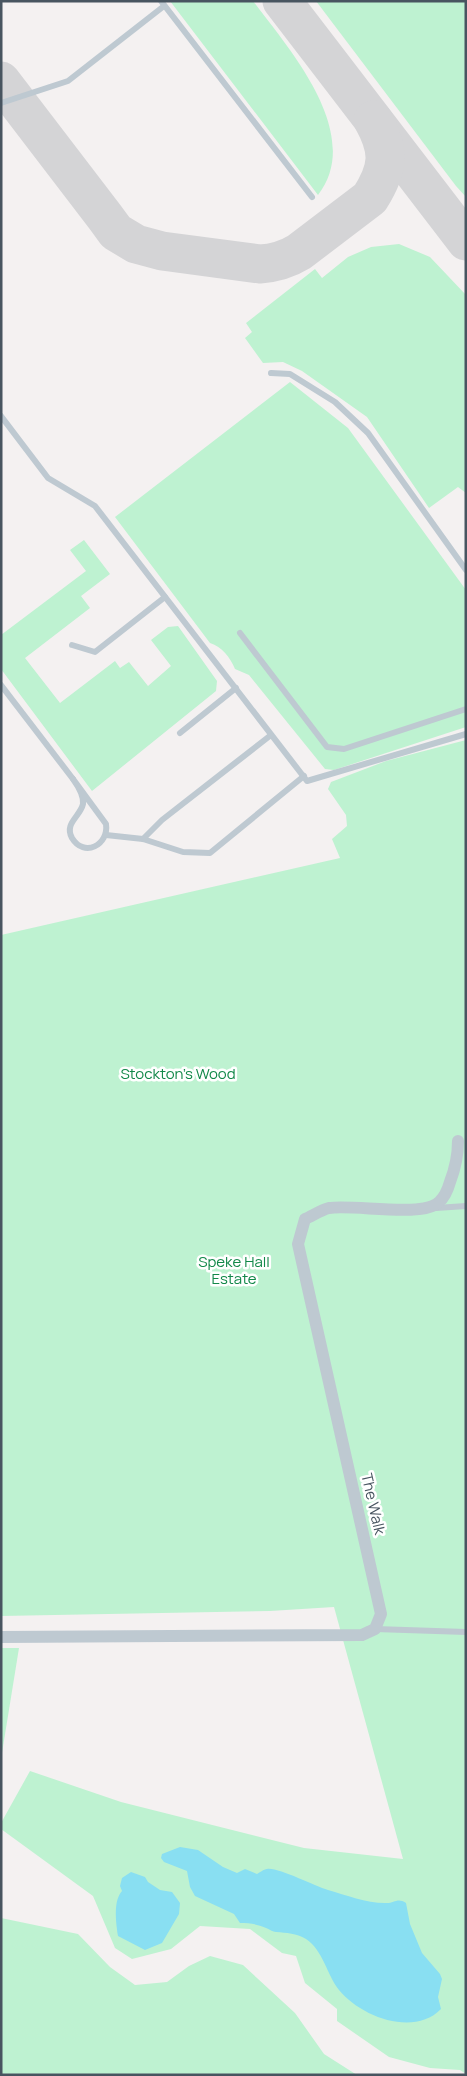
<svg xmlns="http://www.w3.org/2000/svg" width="467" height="2076" font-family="Manrope,sans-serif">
	<rect width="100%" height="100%" fill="#f4f1f1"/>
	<!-- green -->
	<g fill="#bef2d1">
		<path d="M170,1H253C289,49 365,134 318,195Z"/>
		<path d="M316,1H466V197L456,186Z"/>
		<path d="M399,244L430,257L466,295V493L458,487L429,508L367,417L302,371L283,362L263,363L245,338L252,332L246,323L315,269L322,278L348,257L371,247Z"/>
		<path d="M290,382L348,428L466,590V727L334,770L325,769L249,675L235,669C230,657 222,647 210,643L115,517Z"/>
		<path d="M84,540L110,574L81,596L90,608L25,658L60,703L115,661L120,668L129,662L148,686L171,666L151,640L168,627L178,626L217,681L216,691L92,791L1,669V635L86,571L70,550Z"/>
		<path d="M466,740V2074L460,2070L430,2068L389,2057L337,2021V2009L305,1983L296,1956L282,1953L250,1929L200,1926L171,1949L132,1959L115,1948L93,1896L1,1829V1823L30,1771L121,1802L304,1848L403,1859L334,1607L270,1611L1,1616V935L340,858L332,839L347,826L346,815L328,789L331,782L386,761Z"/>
		<path d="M1,1648H19L1,1759Z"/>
		<path d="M1,1918L78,1934L110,1967L135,1985L167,1982L189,1966L210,1956L243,1965L295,2013L324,2054L357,2075H1Z"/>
	</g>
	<!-- water -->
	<g fill="#89dff2">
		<path d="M180,1847L198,1850L223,1867L237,1873L245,1869L257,1874C259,1873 264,1869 267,1869C278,1867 314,1886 328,1890C346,1895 366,1903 385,1903C394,1904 397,1897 406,1903L410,1924L422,1953L440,1974L442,1979L438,1997L441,2009C414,2037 361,2017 339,1990C327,1975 323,1950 306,1939C296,1933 287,1933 276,1932C273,1932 269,1929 266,1928C257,1924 249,1923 240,1923L234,1914L195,1896L190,1887L187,1871L164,1862L161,1858L162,1854Z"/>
		<path d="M131,1872L145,1877L148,1882L160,1890L172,1892L180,1903L179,1914L162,1943L145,1950L118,1936C116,1922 113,1901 122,1891L120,1886L122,1878Z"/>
	</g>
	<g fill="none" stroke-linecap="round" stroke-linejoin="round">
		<!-- taxiway -->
		<g stroke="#d4d4d6" stroke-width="39">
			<path d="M282,1L466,241"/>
			<path d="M1,81L105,217L116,232L136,244L162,251L260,264C275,263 286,260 299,252L370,198C389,168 390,151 373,120"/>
		</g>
		<!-- service -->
		<g stroke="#bec9d1" stroke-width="6">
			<path d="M161,1L312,197"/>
			<path d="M1,103L68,81L164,6"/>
			<path d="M271,373L290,374L335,402L368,433L466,570"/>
			<path d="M1,416L48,478L95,506L307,781L466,734"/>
			<path d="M240,633L327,747L344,749L466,709"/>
			<path d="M72,645L95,652L165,597"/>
			<path d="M1,685L73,779"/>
			<path d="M180,733L236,688"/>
			<path d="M73,779L106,824C109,845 84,858 72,838C64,823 80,817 83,804C84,795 78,786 73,779Z"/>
			<path d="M106,835L143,839L183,852L210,853L304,776"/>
			<path d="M143,839L162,820L271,735"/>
			<path d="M436,1208L466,1206"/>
			<path d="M375,1629L466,1632"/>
		</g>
		<!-- minor -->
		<path stroke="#bec9d1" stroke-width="12" d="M1,1637L362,1635L375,1629L381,1614L298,1244L305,1219C312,1216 321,1210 329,1208C354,1204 423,1218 439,1202C445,1197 448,1189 450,1182C455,1169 458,1155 458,1141"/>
	</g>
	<g text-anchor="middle" stroke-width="5" stroke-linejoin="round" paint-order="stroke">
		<!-- park labels -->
		<g font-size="15" fill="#128849" stroke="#fff">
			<text x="178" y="1079">Stockton's Wood</text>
			<text x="234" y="1267">Speke Hall<tspan x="234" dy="17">Estate</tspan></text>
		</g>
		<!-- street labels -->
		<g font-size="15" fill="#485560" stroke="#fff">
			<text transform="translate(373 1504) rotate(77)" y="5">The Walk</text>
		</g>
	</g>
	<!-- border -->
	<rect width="467" height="2076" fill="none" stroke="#485560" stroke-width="5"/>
</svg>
